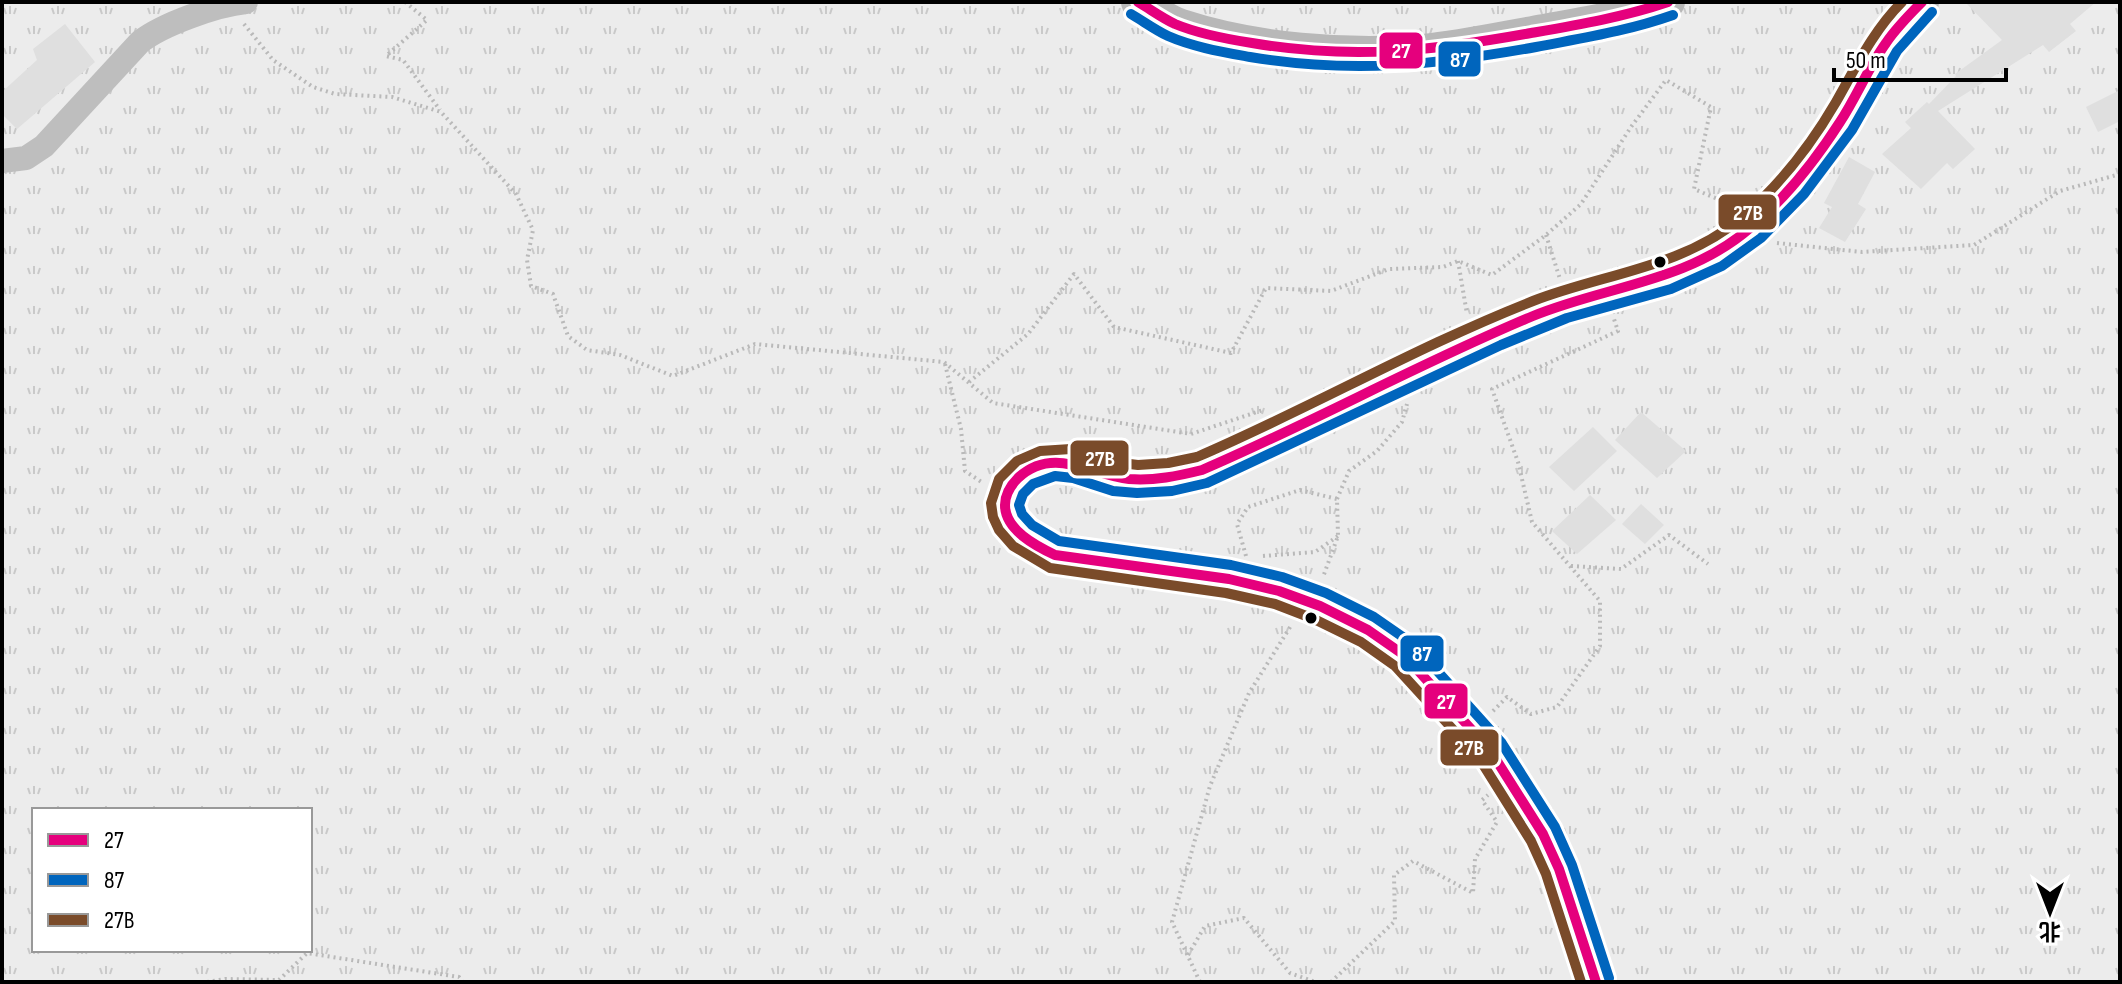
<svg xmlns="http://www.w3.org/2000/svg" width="2122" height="984" font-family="'Sofia Sans Condensed','Noto Sans SC',sans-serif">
	<defs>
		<pattern id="park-tufts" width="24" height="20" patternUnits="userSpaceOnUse" patternTransform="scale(2)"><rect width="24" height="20" fill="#ececec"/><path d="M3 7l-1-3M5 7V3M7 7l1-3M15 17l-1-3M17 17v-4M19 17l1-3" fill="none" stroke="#c9c9c9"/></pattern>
	</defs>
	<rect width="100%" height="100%" fill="#fff"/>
	<!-- park -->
	<path fill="url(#park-tufts)" fill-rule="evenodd" d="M2,2H2120V982H2ZM34,810H310V950H34Z"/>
	<!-- building -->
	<g fill="#dfdfdf">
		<path d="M1965,2H2096L2070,24L2076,31L2049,52L2043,45L1938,111L1975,149L1953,169L1947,163L1921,189L1882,154L1911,128L1905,122L1927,102L1929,104L1956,76L1955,74L2002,40Z"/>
		<path d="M65,24L95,62L17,129L2,114V92L37,60L33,49Z"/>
		<path d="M2120,90V121L2098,132L2086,107Z"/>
		<path d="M1849,157L1875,172L1858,204L1866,209L1845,242L1819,228L1832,207L1824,203Z"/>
		<path d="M1641,412L1686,451L1657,478L1615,440Z"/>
		<path d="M1593,427L1617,451L1574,491L1549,467Z"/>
		<path d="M1590,495L1616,520L1577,554L1552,531Z"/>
		<path d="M1641,504L1664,525L1645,544L1622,524Z"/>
	</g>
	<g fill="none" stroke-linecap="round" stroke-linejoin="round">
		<!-- path -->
		<g stroke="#b9b9b9" stroke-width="4" stroke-dasharray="2 4" stroke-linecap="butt">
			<path d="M405,2L427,20L386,56L403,60L440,110"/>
			<path d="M244,24L273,60L313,87L335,94L392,97L441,112L516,194L533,230L527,260L531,286L553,294L568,336L587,350L620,355L673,376L755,344L944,362L993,403L1191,434L1263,410"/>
			<path d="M1546,235L1560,279"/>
			<path d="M1777,243L1862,252L1974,245L2060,191L2120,174"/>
			<path d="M1458,261L1467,314"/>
			<path d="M945,364L961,429L965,471L983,483"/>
			<path d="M969,382L1028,334L1074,274L1114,327L1231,353L1266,288L1331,291L1389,269L1443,267L1458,261L1492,275L1546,235L1581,204L1631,127L1666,80L1711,107L1694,189L1727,203L1724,213"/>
			<path d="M1337,499L1349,471L1377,451L1402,422L1407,404"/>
			<path d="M1246,556L1237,524L1248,507L1300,490L1337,499L1338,536L1323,577"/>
			<path d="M1263,556L1315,552L1338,536"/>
			<path d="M1571,566L1621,569L1669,535L1708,564"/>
			<path d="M1493,711L1507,697L1531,714L1557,707L1600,646V601L1532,522L1518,462L1492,389L1618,331L1614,319"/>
			<path d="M1188,955L1205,926L1244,918L1290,973L1315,982"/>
			<path d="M207,982L225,979L279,980L307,953L459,977L463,982"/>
			<path d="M1200,982L1172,922L1210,786L1249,693L1292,624"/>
			<path d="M1331,982L1395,921L1394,875L1413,861L1473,893L1475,859L1497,822L1482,800L1488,795"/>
		</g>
		<!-- street -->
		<path stroke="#bebebe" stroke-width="24" d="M2,161L26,158L44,146L140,42C163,24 217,5 246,2"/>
		<!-- secondary -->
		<g stroke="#b8b8b8" stroke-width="34">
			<path d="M1138,2C1152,10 1166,21 1181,26C1254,50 1346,57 1423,51C1463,47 1504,38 1544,31C1586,23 1628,17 1668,2"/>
			<path d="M1596,982L1559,869L1543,834L1490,750L1404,655L1368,630L1320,606L1279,591L1229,579L1055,555C1036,546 1005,529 1005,505C1006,478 1038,460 1063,462C1081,463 1099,474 1116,477C1145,482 1174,478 1202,470C1316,423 1423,359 1538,314C1602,288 1680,283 1736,240C1777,209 1812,165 1840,122C1859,93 1871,60 1893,33C1901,22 1913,12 1922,2"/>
		</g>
		<!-- bus-1 casing -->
		<g stroke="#fff" stroke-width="16">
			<g id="bus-1">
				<path d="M1138,2C1150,9 1162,18 1175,24C1199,34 1226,39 1252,43C1352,60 1432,51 1531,33C1577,25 1624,17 1668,2"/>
				<path d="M1596,982L1559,869L1543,834L1490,750L1404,655L1368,630L1320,606L1279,591L1229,579L1055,555C1036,546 1005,530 1005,505C1005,495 1011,485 1018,478C1053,445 1091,475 1129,479C1154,481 1178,476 1202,470C1314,422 1420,363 1533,316C1606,286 1688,282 1750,228C1786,198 1815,161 1840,122C1857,96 1868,68 1886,43C1896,28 1909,15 1922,2"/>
			</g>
		</g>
		<!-- bus-2 casing -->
		<g stroke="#fff" stroke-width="16">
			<g id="bus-2">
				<path d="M1131,14C1143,21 1155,30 1168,36C1193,47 1223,52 1250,57C1353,74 1435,65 1536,47C1582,38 1628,31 1673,15"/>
				<path d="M1609,978L1572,865L1555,827L1501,742L1413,644L1374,617L1326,593L1282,577L1231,565L1059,541L1032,525L1022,514L1019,505L1023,494L1033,484L1055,476L1073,478L1113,491L1137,493L1172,491L1207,483L1501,345L1567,318L1671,289L1722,266L1761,238L1804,194L1852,130L1897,51L1932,12"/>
			</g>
		</g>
		<!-- bus-3 casing -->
		<g stroke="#fff" stroke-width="16">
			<path id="bus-3" d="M1581,982L1546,874L1531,841L1479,758L1395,666L1361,642L1314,619L1275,604L1226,593L1050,568L1013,546L999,530L993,517L991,503L999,479L1017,461L1040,451L1071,449L1113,462L1138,465L1168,463L1197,457C1311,408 1418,346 1533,301C1602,274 1681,268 1740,219C1778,187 1811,145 1836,102C1856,67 1873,31 1902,2"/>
		</g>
		<!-- bus-1 -->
		<use href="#bus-1" stroke="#e5007d" stroke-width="10"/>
		<!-- bus-2 -->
		<use href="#bus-2" stroke="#0065bd" stroke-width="10"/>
		<!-- bus-3 -->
		<use href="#bus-3" stroke="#7a4b2a" stroke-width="10"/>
	</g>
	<!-- markers -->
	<g fill="#000" stroke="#fff" stroke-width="3">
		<circle cx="1660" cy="262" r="7"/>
		<circle cx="1311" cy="618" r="7"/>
	</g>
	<g stroke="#fff" stroke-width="3">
		<rect x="1378" y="31" width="46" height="39" rx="8" fill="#e5007d"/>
		<rect x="1437" y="40" width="45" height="38" rx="8" fill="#0065bd"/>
		<rect x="1717" y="193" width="61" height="38" rx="8" fill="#7a4b2a"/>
		<rect x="1069" y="439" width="61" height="38" rx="8" fill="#7a4b2a"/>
		<rect x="1399" y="634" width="46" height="39" rx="8" fill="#0065bd"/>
		<rect x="1423" y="682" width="46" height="38" rx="8" fill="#e5007d"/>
		<rect x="1439" y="728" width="61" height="39" rx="8" fill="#7a4b2a"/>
	</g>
	<g font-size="22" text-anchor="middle" font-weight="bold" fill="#fff">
		<text x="1401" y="58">27</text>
		<text x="1460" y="67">87</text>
		<text x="1748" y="220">27B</text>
		<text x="1100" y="466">27B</text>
		<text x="1422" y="661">87</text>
		<text x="1446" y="709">27</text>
		<text x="1469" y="755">27B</text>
	</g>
	<!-- border -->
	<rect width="2122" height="984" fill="none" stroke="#000000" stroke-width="8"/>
	<!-- legend -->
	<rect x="32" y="808" width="280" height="144" fill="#ffffff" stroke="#999999" stroke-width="2"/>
	<rect x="48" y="834" width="40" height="12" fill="#e5007d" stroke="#999999" stroke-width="2"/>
	<text x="104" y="848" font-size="24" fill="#000000">27</text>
	<rect x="48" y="874" width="40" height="12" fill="#0065bd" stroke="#999999" stroke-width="2"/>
	<text x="104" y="888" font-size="24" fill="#000000">87</text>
	<rect x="48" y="914" width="40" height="12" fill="#7a4b2a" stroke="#999999" stroke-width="2"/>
	<text x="104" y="928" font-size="24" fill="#000000">27B</text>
	<!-- north arrow -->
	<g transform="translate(2050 912) rotate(180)" stroke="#ffffff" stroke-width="6" paint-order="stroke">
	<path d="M0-6L14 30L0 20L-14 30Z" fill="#000000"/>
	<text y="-12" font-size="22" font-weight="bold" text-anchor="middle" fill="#000000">北</text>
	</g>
	<!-- scale -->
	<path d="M1834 68v12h172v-12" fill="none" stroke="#000000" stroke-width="4"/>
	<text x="1846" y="68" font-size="24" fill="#000000" stroke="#ffffff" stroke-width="6" paint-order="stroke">50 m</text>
</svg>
